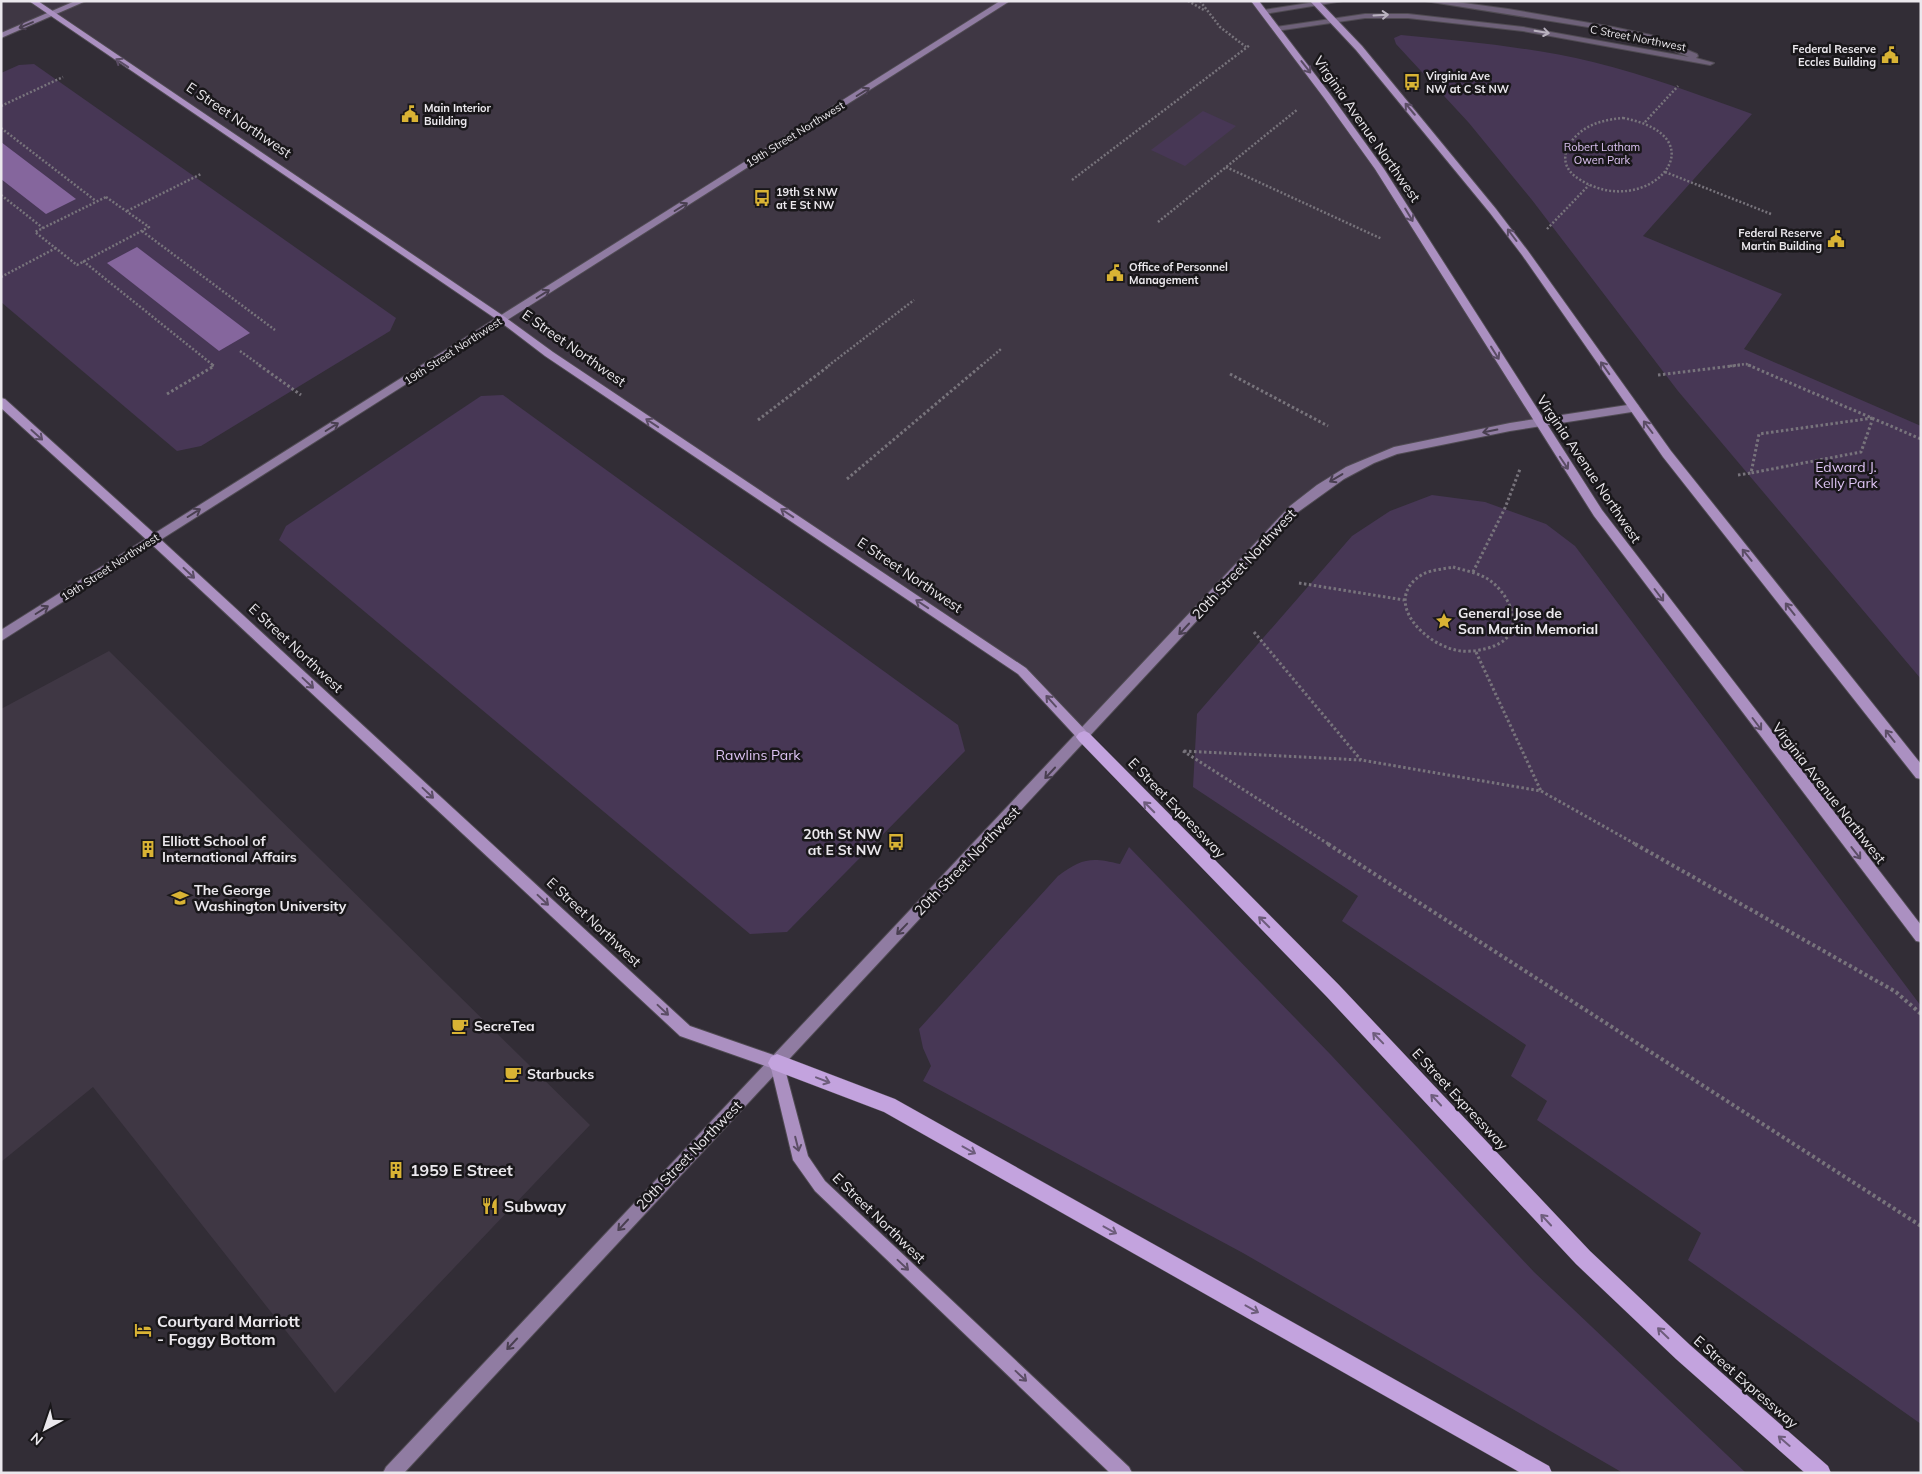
<svg xmlns="http://www.w3.org/2000/svg" width="1922" height="1474" font-family="Mulish,sans-serif">
	<rect width="100%" height="100%" fill="#322d36"/>
	<!-- built -->
	<g fill="#3f3744">
		<path d="M1,1H1255L1366,149L1538,422L1400,449L1318,489L1084,737L1033,681L51,15L1,36Z"/>
		<path d="M109,651L590,1125L335,1393L93,1087L1,1162V709Z"/>
	</g>
	<!-- green -->
	<g fill="#473755">
		<path d="M1401,35C1465,41 1530,47 1593,62C1647,75 1699,95 1752,114L1643,236L1782,294L1744,349L1921,426V679L1678,391L1532,200L1469,123L1396,44L1394,38Z"/>
		<path d="M34,64L396,318L390,331L201,446L177,451L1,302V73L19,65Z"/>
		<path d="M1203,111L1236,126L1185,166L1151,150Z"/>
		<path d="M503,395L958,725L965,751L787,932L750,934L279,540L286,526L481,396Z"/>
		<path d="M1432,495L1485,502L1546,524L1575,546L1921,1006V1424L1688,1260L1701,1233L1537,1120L1547,1101L1511,1076L1526,1045L1342,921L1358,896L1193,787L1197,714L1352,536L1390,511Z"/>
		<path d="M1129,847L1331,1055L1534,1272L1746,1473H1623L1243,1253L923,1081L931,1066L923,1048L919,1029L1058,876C1082,858 1091,857 1120,864Z"/>
	</g>
	<!-- water -->
	<g fill="#85669d">
		<path d="M1,142L76,199L46,214L1,179Z"/>
		<path d="M137,247L250,333L219,351L107,263Z"/>
	</g>
	<g fill="none" stroke-linecap="round" stroke-linejoin="round">
		<!-- street casing -->
		<g stroke="#504b53" stroke-width="2">
			<g id="street">
				<path d="M1322,1H1343L1264,14L1260,12L1264,10Z"/>
				<path d="M1425,1H1449L1508,9L1613,27L1651,35L1697,54L1698,56L1696,58L1714,63L1710,65L1523,31L1408,18H1365L1276,31L1272,29L1276,27L1365,14H1408L1523,27L1689,57L1645,39L1613,31Z"/>
			</g>
		</g>
		<!-- secondary casing -->
		<g stroke="#504b53" stroke-width="2">
			<g id="secondary">
				<path d="M75,1H86L1,38V33Z"/>
				<path d="M1000,1H1010L1,641V630Z"/>
				<path d="M1634,404L1638,405L1639,408L1638,411L1510,431L1397,454L1374,463L1344,479L1298,512L404,1473H383L386,1467L1290,506L1317,485L1346,467L1394,447L1510,423Z"/>
			</g>
		</g>
		<!-- primary casing -->
		<g stroke="#504b53" stroke-width="2">
			<g id="primary">
				<path d="M29,1H38L505,317L553,352L1026,668L1088,733L1090,737L1088,741L1084,742L1080,741L1018,674L545,356L499,321Z"/>
				<path d="M1251,1H1259L1330,94L1384,169L1602,510L1921,925V942L1916,941L1594,516L1375,169L1324,98Z"/>
				<path d="M1310,1H1319L1362,46L1496,209L1528,251L1671,451L1921,764V779L1916,778L1663,457L1522,255L1490,213L1356,50Z"/>
				<path d="M1,398L5,399L157,536L690,1026L782,1058L808,1156L825,1181L1129,1467L1132,1473H1110L815,1191L793,1160L771,1068L680,1036L149,542L1,408Z"/>
			</g>
		</g>
		<!-- highway casing -->
		<g stroke="#504b53" stroke-width="1">
			<g id="highway">
				<path d="M1084,731L1089,733L1339,985L1590,1251L1690,1345L1828,1466L1831,1473H1805L1676,1359L1576,1264L1327,997L1079,741L1076,737L1079,733Z"/>
				<path d="M777,1054L895,1099L1549,1466L1552,1473H1521L884,1112L771,1069L768,1063L771,1057Z"/>
			</g>
		</g>
		<!-- path-far2 -->
		<g stroke="#78747c" stroke-width="2.5" stroke-dasharray="2 2" stroke-linecap="butt">
			<path d="M1188,1L1204,10"/>
			<path d="M1200,1L1220,27L1246,47"/>
			<path d="M1,106L63,77"/>
			<path d="M1623,118C1724,137 1647,223 1579,179C1553,163 1568,137 1590,126C1600,121 1612,119 1623,118Z"/>
			<path d="M1645,122L1678,86"/>
			<path d="M1,128L96,201"/>
			<path d="M1226,167L1382,239"/>
			<path d="M1665,172L1771,214"/>
			<path d="M1072,180L1250,45"/>
			<path d="M1,195L43,228"/>
			<path d="M106,197L149,227L77,265L35,232Z"/>
			<path d="M127,211L201,174"/>
			<path d="M1158,222L1298,109"/>
			<path d="M1547,229L1589,185"/>
			<path d="M142,231L275,330"/>
			<path d="M83,261L214,366"/>
			<path d="M1,277L56,248"/>
			<path d="M240,351L261,366"/>
			<path d="M828,366L914,300"/>
			<path d="M981,366L1001,349"/>
			<path d="M1730,366L1746,364L1751,366"/>
		</g>
		<!-- path-far1 -->
		<g stroke="#78747c" stroke-width="3" stroke-dasharray="2.5 2.5" stroke-linecap="butt">
			<path d="M259,365L301,395"/>
			<path d="M1748,365L1921,439"/>
			<path d="M1230,374L1328,426"/>
			<path d="M1658,375L1740,365"/>
			<path d="M167,394L214,366L212,365"/>
			<path d="M1873,418L1861,452L1751,473L1759,434Z"/>
			<path d="M758,420L830,365"/>
			<path d="M1738,475L1751,473"/>
			<path d="M847,479L982,365"/>
			<path d="M1453,567C1466,571 1481,573 1492,582C1512,598 1526,634 1494,646C1484,650 1471,652 1461,651C1426,647 1379,600 1423,574C1431,570 1444,569 1453,567Z"/>
			<path d="M1473,572L1505,508L1520,469"/>
			<path d="M1299,583L1404,600"/>
			<path d="M1254,632L1361,760"/>
			<path d="M1476,652L1541,791"/>
			<path d="M1183,751L1330,845"/>
			<path d="M1184,751L1361,760L1541,791L1637,845"/>
		</g>
		<!-- path -->
		<g stroke="#78747c" stroke-width="4" stroke-dasharray="3 3" stroke-linecap="butt">
			<path d="M1328,844L1921,1226"/>
			<path d="M1635,844L1896,992L1921,1014"/>
		</g>
		<!-- street -->
		<use href="#street" fill="#6e6179" fill-rule="evenodd"/>
		<!-- secondary -->
		<use href="#secondary" fill="#907ca2" fill-rule="evenodd"/>
		<!-- primary -->
		<use href="#primary" fill="#ab90c1" fill-rule="evenodd"/>
		<!-- highway -->
		<use href="#highway" fill="#c3a3de" fill-rule="evenodd"/>
	</g>
	<!-- one-way arrows -->
	<defs><path id="oneway-shaft" d="M-6 0H5M1.5-3L5.5 0L1.5 3" fill="none" stroke-width="1.6" stroke-linecap="round" stroke-linejoin="round" transform="scale(1.25)"/></defs>
	<g stroke="#b9b2bf">
		<use href="#oneway-shaft" transform="translate(1381 15) rotate(-3)"/>
		<use href="#oneway-shaft" transform="translate(1542 32) rotate(9)"/>
	</g>
	<g stroke="#493f50">
		<use href="#oneway-shaft" transform="translate(26 25) rotate(157)"/>
		<use href="#oneway-shaft" transform="translate(863 92) rotate(-32)"/>
		<use href="#oneway-shaft" transform="translate(681 207) rotate(-32)"/>
		<use href="#oneway-shaft" transform="translate(543 294) rotate(-32)"/>
		<use href="#oneway-shaft" transform="translate(332 427) rotate(-32)"/>
		<use href="#oneway-shaft" transform="translate(1490 431) rotate(169)"/>
		<use href="#oneway-shaft" transform="translate(1336 478) rotate(149)"/>
		<use href="#oneway-shaft" transform="translate(194 513) rotate(-32)"/>
		<use href="#oneway-shaft" transform="translate(42 610) rotate(-32)"/>
		<use href="#oneway-shaft" transform="translate(1184 629) rotate(133)"/>
		<use href="#oneway-shaft" transform="translate(1050 773) rotate(133)"/>
		<use href="#oneway-shaft" transform="translate(902 929) rotate(134)"/>
		<use href="#oneway-shaft" transform="translate(623 1225) rotate(133)"/>
		<use href="#oneway-shaft" transform="translate(512 1344) rotate(133)"/>
	</g>
	<g stroke="#5b4d65">
		<use href="#oneway-shaft" transform="translate(122 63) rotate(-146)"/>
		<use href="#oneway-shaft" transform="translate(1306 67) rotate(52)"/>
		<use href="#oneway-shaft" transform="translate(1410 109) rotate(-130)"/>
		<use href="#oneway-shaft" transform="translate(1409 215) rotate(59)"/>
		<use href="#oneway-shaft" transform="translate(1512 235) rotate(-127)"/>
		<use href="#oneway-shaft" transform="translate(1495 353) rotate(58)"/>
		<use href="#oneway-shaft" transform="translate(1605 368) rotate(-125)"/>
		<use href="#oneway-shaft" transform="translate(652 423) rotate(-146)"/>
		<use href="#oneway-shaft" transform="translate(1648 427) rotate(-127)"/>
		<use href="#oneway-shaft" transform="translate(37 435) rotate(42)"/>
		<use href="#oneway-shaft" transform="translate(1564 463) rotate(56)"/>
		<use href="#oneway-shaft" transform="translate(787 513) rotate(-146)"/>
		<use href="#oneway-shaft" transform="translate(1747 555) rotate(-129)"/>
		<use href="#oneway-shaft" transform="translate(189 573) rotate(43)"/>
		<use href="#oneway-shaft" transform="translate(1659 595) rotate(53)"/>
		<use href="#oneway-shaft" transform="translate(922 604) rotate(-146)"/>
		<use href="#oneway-shaft" transform="translate(1790 609) rotate(-128)"/>
		<use href="#oneway-shaft" transform="translate(308 683) rotate(43)"/>
		<use href="#oneway-shaft" transform="translate(1051 701) rotate(-132)"/>
		<use href="#oneway-shaft" transform="translate(1757 724) rotate(53)"/>
		<use href="#oneway-shaft" transform="translate(1890 736) rotate(-128)"/>
		<use href="#oneway-shaft" transform="translate(428 793) rotate(43)"/>
		<use href="#oneway-shaft" transform="translate(1856 853) rotate(52)"/>
		<use href="#oneway-shaft" transform="translate(543 900) rotate(43)"/>
		<use href="#oneway-shaft" transform="translate(663 1010) rotate(43)"/>
		<use href="#oneway-shaft" transform="translate(797 1144) rotate(76)"/>
		<use href="#oneway-shaft" transform="translate(903 1265) rotate(43)"/>
		<use href="#oneway-shaft" transform="translate(1021 1376) rotate(43)"/>
	</g>
	<g stroke="#6e5d7c">
		<use href="#oneway-shaft" transform="translate(1149 807) rotate(-135)"/>
		<use href="#oneway-shaft" transform="translate(1264 922) rotate(-135)"/>
		<use href="#oneway-shaft" transform="translate(1378 1038) rotate(-134)"/>
		<use href="#oneway-shaft" transform="translate(823 1080) rotate(21)"/>
		<use href="#oneway-shaft" transform="translate(1436 1100) rotate(-133)"/>
		<use href="#oneway-shaft" transform="translate(969 1150) rotate(29)"/>
		<use href="#oneway-shaft" transform="translate(1546 1220) rotate(-133)"/>
		<use href="#oneway-shaft" transform="translate(1110 1230) rotate(29)"/>
		<use href="#oneway-shaft" transform="translate(1252 1309) rotate(29)"/>
		<use href="#oneway-shaft" transform="translate(1663 1333) rotate(-136)"/>
		<use href="#oneway-shaft" transform="translate(1784 1441) rotate(-139)"/>
	</g>
	<!-- icons -->
	<defs>
		<g id="civic-bare" transform="scale(1.35)"><path d="M-.6-6.5H3V-4.5H.6V-3L4-1V1h2V6H-6V1h2V-1L-.6-3ZM-1.2 2.5V6h2.4V2.5Z" fill="#d9b334" stroke="#19171a" stroke-width="2.5" paint-order="stroke"/></g>
		<g id="bus-bare" transform="scale(1.35)"><path d="M-5-6H5V4H4V6H2V4H-2V6H-4V4H-5ZM-3.5-4V0h7V-4ZM-3.5 1.2v1.5H-2V1.2ZM2 1.2v1.5H3.5V1.2Z" fill="#d9b334" stroke="#19171a" stroke-width="2.5" paint-order="stroke"/></g>
		<g id="sight-bare" transform="scale(1.35)"><path d="M0-6L1.8-2.2L6-1.7L2.9 1.2L3.7 5.4L0 3.3L-3.7 5.4L-2.9 1.2L-6-1.7L-1.8-2.2Z" fill="#d9b334" stroke="#19171a" stroke-width="2.5" paint-order="stroke"/></g>
		<g id="building-bare" transform="scale(1.35)"><path d="M-4-6H4V6H1V3H-1V6H-4ZM-2.5-4.3h1.7v1.8h-1.7ZM.8-4.3h1.7v1.8H.8ZM-2.5-1h1.7V.8h-1.7ZM.8-1h1.7V.8H.8Z" fill="#d9b334" stroke="#19171a" stroke-width="2.5" paint-order="stroke"/></g>
		<g id="university-bare" transform="scale(1.35)"><path d="M0-5L7-2L0 1L-7-2ZM-4 1L0 2.5L4 1V4Q0 6-4 4Z" fill="#d9b334" stroke="#19171a" stroke-width="2.5" paint-order="stroke"/></g>
		<g id="cafe-bare" transform="scale(1.35)"><path d="M-5.5-4.5H6V0H3Q3 3.5 0 3.5H-2.5Q-5.5 3.5-5.5 0ZM3-3.2v2h1.7v-2ZM-6 4.5H4V6H-6Z" fill="#d9b334" stroke="#19171a" stroke-width="2.5" paint-order="stroke"/></g>
		<g id="restaurant-bare" transform="scale(1.35)"><path d="M-5-6h1v4h1v-4h1v4h1v-4h1v5L-1.5 .5V6h-2V.5L-5-1ZM5-6V6H3V1.5H1.5Q1.5-4 5-6Z" fill="#d9b334" stroke="#19171a" stroke-width="2.5" paint-order="stroke"/></g>
		<g id="hotel-bare" transform="scale(1.35)"><path d="M-6-4.5h1.5V1H6V5H4.5V3h-9V5H-6ZM-4 0a1.8 1.8 0 1 1 3.6 0ZM.5 0V-2.5h3Q6-2.5 6 0Z" fill="#d9b334" stroke="#19171a" stroke-width="2.5" paint-order="stroke"/></g>
	</defs>
	<g fill-rule="evenodd">
		<use href="#civic-bare" x="1890" y="55"/>
		<use href="#bus-bare" x="1412" y="82"/>
		<use href="#civic-bare" x="410" y="114"/>
		<use href="#bus-bare" x="762" y="198"/>
		<use href="#civic-bare" x="1836" y="239"/>
		<use href="#civic-bare" x="1115" y="273"/>
		<use href="#sight-bare" x="1444" y="621"/>
		<use href="#bus-bare" x="896" y="842"/>
		<use href="#building-bare" x="148" y="849"/>
		<use href="#university-bare" x="180" y="898"/>
		<use href="#cafe-bare" x="460" y="1026"/>
		<use href="#cafe-bare" x="513" y="1074"/>
		<use href="#building-bare" x="396" y="1170"/>
		<use href="#restaurant-bare" x="490" y="1206"/>
		<use href="#hotel-bare" x="143" y="1330"/>
	</g>
	<g text-anchor="middle" stroke-width="5" stroke-linejoin="round" paint-order="stroke">
		<!-- far-street labels -->
		<g font-size="11" fill="#ebe8ed" stroke="#19171a">
			<text transform="translate(1638 38) rotate(11)" y="4">C Street Northwest</text>
			<text transform="translate(795 134) rotate(-32)" y="4">19th Street Northwest</text>
			<text transform="translate(453 351) rotate(-33)" y="4">19th Street Northwest</text>
			<text transform="translate(110 567) rotate(-33)" y="4">19th Street Northwest</text>
		</g>
		<!-- far-poi labels -->
		<g font-size="11" font-weight="bold" fill="#ebe8ed" stroke="#19171a" text-anchor="start">
			<text x="1876" y="53" text-anchor="end">Federal Reserve<tspan x="1876" dy="13">Eccles Building</tspan></text>
			<text x="1426" y="80">Virginia Ave<tspan x="1426" dy="13">NW at C St NW</tspan></text>
			<text x="424" y="112">Main Interior<tspan x="424" dy="13">Building</tspan></text>
			<text x="776" y="196">19th St NW<tspan x="776" dy="13">at E St NW</tspan></text>
			<text x="1822" y="237" text-anchor="end">Federal Reserve<tspan x="1822" dy="13">Martin Building</tspan></text>
			<text x="1129" y="271">Office of Personnel<tspan x="1129" dy="13">Management</tspan></text>
		</g>
		<!-- far-park labels -->
		<g font-size="11" fill="#dec4f4" stroke="#19171a">
			<text x="1602" y="151">Robert Latham<tspan x="1602" dy="13">Owen Park</tspan></text>
		</g>
		<!-- street labels -->
		<g font-size="14" fill="#ebe8ed" stroke="#19171a">
			<text transform="translate(239 120) rotate(34)" y="5">E Street Northwest</text>
			<text transform="translate(1367 129) rotate(55)" y="5">Virginia Avenue Northwest</text>
			<text transform="translate(574 348) rotate(35)" y="5">E Street Northwest</text>
			<text transform="translate(1589 469) rotate(56)" y="5">Virginia Avenue Northwest</text>
			<text transform="translate(1244 564) rotate(-47)" y="5">20th Street Northwest</text>
			<text transform="translate(910 575) rotate(34)" y="5">E Street Northwest</text>
			<text transform="translate(296 648) rotate(43)" y="5">E Street Northwest</text>
			<text transform="translate(1829 793) rotate(52)" y="5">Virginia Avenue Northwest</text>
			<text transform="translate(1177 808) rotate(46)" y="5">E Street Expressway</text>
			<text transform="translate(967 861) rotate(-46)" y="5">20th Street Northwest</text>
			<text transform="translate(594 922) rotate(43)" y="5">E Street Northwest</text>
			<text transform="translate(1460 1099) rotate(47)" y="5">E Street Expressway</text>
			<text transform="translate(689 1155) rotate(-46)" y="5">20th Street Northwest</text>
			<text transform="translate(879 1218) rotate(44)" y="5">E Street Northwest</text>
			<text transform="translate(1746 1382) rotate(41)" y="5">E Street Expressway</text>
		</g>
		<!-- park labels -->
		<g font-size="14" fill="#dec4f4" stroke="#19171a">
			<text x="1846" y="472">Edward J.<tspan x="1846" dy="16">Kelly Park</tspan></text>
			<text x="758" y="760">Rawlins Park</text>
		</g>
		<!-- poi labels -->
		<g font-size="14" font-weight="bold" fill="#ebe8ed" stroke="#19171a" text-anchor="start">
			<text x="1458" y="618">General Jose de<tspan x="1458" dy="16">San Martin Memorial</tspan></text>
			<text x="882" y="839" text-anchor="end">20th St NW<tspan x="882" dy="16">at E St NW</tspan></text>
			<text x="162" y="846">Elliott School of<tspan x="162" dy="16">International Affairs</tspan></text>
			<text x="194" y="895">The George<tspan x="194" dy="16">Washington University</tspan></text>
			<text x="474" y="1031">SecreTea</text>
			<text x="527" y="1079">Starbucks</text>
		</g>
		<!-- near-poi labels -->
		<g font-size="16" font-weight="bold" fill="#ebe8ed" stroke="#19171a" text-anchor="start">
			<text x="410" y="1176">1959 E Street</text>
			<text x="504" y="1212">Subway</text>
			<text x="157" y="1327">Courtyard Marriott<tspan x="157" dy="18">- Foggy Bottom</tspan></text>
		</g>
	</g>
	<!-- border -->
	<rect width="1922" height="1474" fill="none" stroke="#ebe8ed" stroke-width="5"/>
	<!-- north arrow -->
	<g transform="translate(45 1429) rotate(220)" stroke="#19171a" stroke-width="4" paint-order="stroke">
	<path d="M0-4L9 19L0 12L-9 19Z" fill="#ebe8ed"/>
	<text y="-8" font-size="14" font-weight="bold" text-anchor="middle" fill="#ebe8ed">N</text>
	</g>
</svg>
